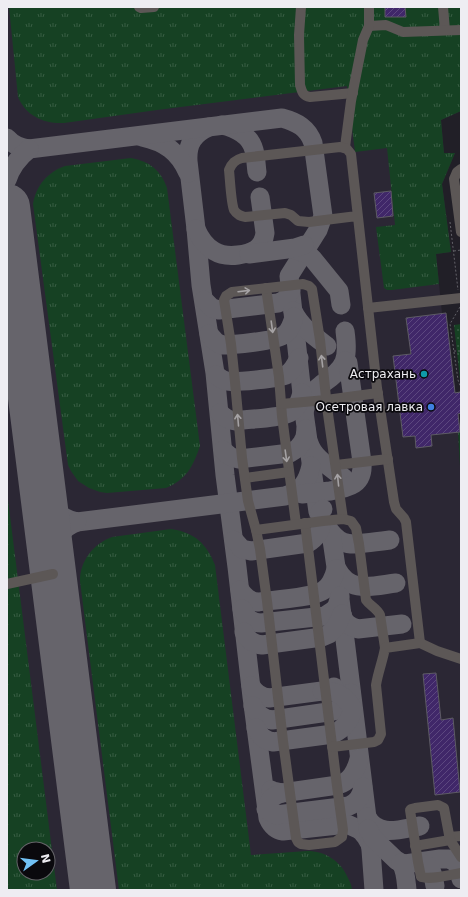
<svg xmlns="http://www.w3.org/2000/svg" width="468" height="897" font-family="'DejaVu Sans',sans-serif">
	<defs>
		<pattern id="grass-tufts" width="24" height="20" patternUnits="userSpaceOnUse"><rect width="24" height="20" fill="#164123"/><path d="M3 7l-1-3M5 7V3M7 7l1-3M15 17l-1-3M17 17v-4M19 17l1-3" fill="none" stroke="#385d43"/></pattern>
		<pattern id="park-dots" width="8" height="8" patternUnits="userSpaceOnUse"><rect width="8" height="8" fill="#164123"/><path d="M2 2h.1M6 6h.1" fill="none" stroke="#385d43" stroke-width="1.8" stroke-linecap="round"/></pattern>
		<pattern id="building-hatch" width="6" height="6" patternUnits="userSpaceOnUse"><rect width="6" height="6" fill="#402769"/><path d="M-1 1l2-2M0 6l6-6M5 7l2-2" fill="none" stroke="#5c477f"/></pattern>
	</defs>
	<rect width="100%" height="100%" fill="#211f27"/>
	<!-- built -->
	<path fill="#2b2734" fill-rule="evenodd" d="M7,7H461V111L441,120L444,153H455L442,184L451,252L436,254L442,313H446L455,392H460L461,395V413L458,414V432L460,465L461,466V890H7ZM24,849H48V873H24Z"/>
	<!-- grass -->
	<g fill="url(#grass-tufts)" fill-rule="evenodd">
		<path d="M9,7H461V111L441,120L444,153H455L442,184L451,252L436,254L439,284L392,290H387L384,288L376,227L395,225L387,148L355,152L347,86L157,110L64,123C44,124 26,116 18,97Z"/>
		<path d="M131,158C149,161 161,170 167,188L200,446C193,466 187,479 166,488L107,493L100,492L89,488L78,481L71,471L68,465L33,204C36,185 48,172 65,166Z"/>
		<path d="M7,492L57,890H7ZM24,849H48V873H24Z"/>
		<path d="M171,529C194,532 207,544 215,565L251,855L307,851C325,851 341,861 348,878C350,882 352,886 352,890H119L80,581C80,561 93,544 112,537Z"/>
	</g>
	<!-- park -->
	<g fill="url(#park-dots)">
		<path d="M461,324V380H460L454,325Z"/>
		<path d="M461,431V466H460L458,432Z"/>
	</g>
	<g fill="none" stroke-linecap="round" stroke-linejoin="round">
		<!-- taxiway -->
		<g stroke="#66646b" stroke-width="19">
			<path d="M222,125C235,128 250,135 254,150C256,157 256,165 257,172"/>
			<path d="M209,127C194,134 187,143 188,161L196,229L201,285L215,373L225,475L237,567L252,697L268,818C271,825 276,830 283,831L347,824L358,829L362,832L366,837L370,844"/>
			<path d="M142,137C165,142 179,152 188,173"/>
			<path d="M7,138C13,145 20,148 29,149L282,118C297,122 308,128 313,143L323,216L318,230L289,276L304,412L318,512"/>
			<path d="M7,180C11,167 19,157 29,149"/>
			<path d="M196,229C200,238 205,246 214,251C222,256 230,256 238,255C252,253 263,249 265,233L260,197"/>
			<path d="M292,249L308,254L313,259L339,291L341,305"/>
			<path d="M249,254L295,248L304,245"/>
			<path d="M204,300L212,308L219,310L278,303L285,300L291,290"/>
			<path d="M293,311C301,327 314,336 327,346"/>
			<path d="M209,334L216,342L222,345C232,345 276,341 284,335C290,331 292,324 294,317"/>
			<path d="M216,375C220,378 222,380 227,381C234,383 280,378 286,375C293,371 296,364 299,358"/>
			<path d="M304,412C305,408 306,404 308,400C310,393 317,388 322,384C346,368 349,359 345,331"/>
			<path d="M220,413C224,418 229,420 235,421C247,419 283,418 291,412C298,408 300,400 302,393"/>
			<path d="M309,443C314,459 332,468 344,478"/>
			<path d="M223,450C228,455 231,458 239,459L290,453L298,448L302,443L305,437L306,429"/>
			<path d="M42,485C43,490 44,496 46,500C52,512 65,519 77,522L285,496C302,490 307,483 311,466"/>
			<path d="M302,494C312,493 321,492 330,491C349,488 364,485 362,462L348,363L345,361"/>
			<path d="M327,527C338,543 346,546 365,543C374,542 382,541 390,540"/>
			<path d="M331,533L336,567L371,850L374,890"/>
			<path d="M234,540L242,549L251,551L308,543C315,539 322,531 321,522C321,519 320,515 320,512L323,509"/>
			<path d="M51,556C56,541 60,528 77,522"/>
			<path d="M337,569C350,594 372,586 396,583"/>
			<path d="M240,590C245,597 249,601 258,602C273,600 313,598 324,590C331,585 334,577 336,569"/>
			<path d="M242,609C246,617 251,623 261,623L325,616L334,610L337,606L340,596"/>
			<path d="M342,614C344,623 349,626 358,629L402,624"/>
			<path d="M244,632C248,640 253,644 262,645L322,637L329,634L336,627L342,614"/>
			<path d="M251,686C255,693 260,697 269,698L322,691L329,690L334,687"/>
			<path d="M253,706C257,714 263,719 272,720L328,712C342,710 348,707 351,693"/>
			<path d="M256,728C260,736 264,740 273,742L333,734C344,729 349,722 353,709C345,696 338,691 322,691"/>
			<path d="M271,790L273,791L282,793L338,785C351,781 356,771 359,759"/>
			<path d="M282,793C272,796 270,799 266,809L276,815L349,806C358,802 361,796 363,787"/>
			<path d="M367,817C378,838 401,829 420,826"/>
			<path d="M368,829L373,838L396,860L401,863L405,864L440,859H449L455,862L459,868L461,879"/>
			<path d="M401,863C406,871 406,881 407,890"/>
			<path d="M421,863C433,866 433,876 435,886"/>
		</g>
		<!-- runway -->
		<path stroke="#66646b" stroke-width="46" d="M7,207L93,890"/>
	</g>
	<!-- building -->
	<g fill="url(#building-hatch)" stroke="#5d5b64">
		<path d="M385,7H405L406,17H385Z"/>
		<path d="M391,191L393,216L377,218L374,193Z"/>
		<path d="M446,313L455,393L460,392L461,395V413L458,414L460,432L431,435L432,446L416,448L415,436L403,437L393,356L411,354L406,318Z"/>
		<path d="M436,673L441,720L453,718L460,792L435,795L423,674Z"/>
	</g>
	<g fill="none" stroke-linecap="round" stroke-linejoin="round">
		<!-- path -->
		<g stroke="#626168" stroke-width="1" stroke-dasharray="2 2" stroke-linecap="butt">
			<path d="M450,222L458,290"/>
			<path d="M454,251L461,250"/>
			<path d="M460,307L450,324L458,380L461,388"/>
			<path d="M454,351H461"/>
		</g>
		<!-- minor -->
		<g stroke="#5c5756" stroke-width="10">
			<path d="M139,7L141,8L154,7"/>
			<path d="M301,7L299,35L300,85C302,92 303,96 310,97L353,93"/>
			<path d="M443,7L445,30"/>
			<path d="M369,26L386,25L403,32L461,30"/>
			<path d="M345,147L351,101L363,40L369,26V7"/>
			<path d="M461,169L457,172L454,179L461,232"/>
			<path d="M357,216L309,222L298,221L291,215L285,213L245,217C241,216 237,215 234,210C231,203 230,179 229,170C232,163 235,160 242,158L340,147L347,149L351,154L377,388L394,502L396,509L404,518L406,522L420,643"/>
			<path d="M266,288L279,377L282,416L296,524"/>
			<path d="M368,308L461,298"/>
			<path d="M281,404L326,400L378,393"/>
			<path d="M336,465L388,459"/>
			<path d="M245,478L289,472"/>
			<path d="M305,523L337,786L343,830L342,837L335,842L309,845L301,844L298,842L296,838L283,741L267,601L260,549L256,530L248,501L242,458L235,382L231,344L224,300L226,296L232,292L303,284L309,286L312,289L320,340L327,407L343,519"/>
			<path d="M256,530L323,521L343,519L351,521L356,528L359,544L366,600C370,606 377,608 380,615L385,648"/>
			<path d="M7,584L53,574"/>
			<path d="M332,747L374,742L378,740L381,734L376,685C378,672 383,660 385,648L420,643L437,651L461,659"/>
			<path d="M449,837L461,836"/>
			<path d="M415,846L450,840"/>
			<path d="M461,857L450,840L444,808L438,805L415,808L411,809L410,810L418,862L421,877C432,880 449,875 461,873"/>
		</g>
	</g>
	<!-- one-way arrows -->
	<defs><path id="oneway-shaft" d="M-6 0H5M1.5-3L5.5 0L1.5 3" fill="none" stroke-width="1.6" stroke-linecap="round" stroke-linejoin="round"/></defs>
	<g stroke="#a5a2a4">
		<use href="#oneway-shaft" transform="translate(244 291) rotate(-7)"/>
		<use href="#oneway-shaft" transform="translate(272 327) rotate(82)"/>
		<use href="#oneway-shaft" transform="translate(322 361) rotate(-97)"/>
		<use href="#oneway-shaft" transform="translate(238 420) rotate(-95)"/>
		<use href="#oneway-shaft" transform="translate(286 456) rotate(82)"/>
		<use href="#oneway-shaft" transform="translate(338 480) rotate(-96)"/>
	</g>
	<!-- markers -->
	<circle fill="#0f9aa8" stroke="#0a090d" stroke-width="1.5" cx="424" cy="374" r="4"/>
	<circle fill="#3f7fe0" stroke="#0a090d" stroke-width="1.5" cx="431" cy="407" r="4"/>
	<g text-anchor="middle" stroke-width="3.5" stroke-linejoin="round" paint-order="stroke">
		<!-- poi labels -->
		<g font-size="12" fill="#eeedf2" stroke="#0a090d" text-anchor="end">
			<text x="416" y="378">Астрахань</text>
			<text x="423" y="411">Осетровая лавка</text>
		</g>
	</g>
	<!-- border -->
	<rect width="468" height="897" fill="none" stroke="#eeedf2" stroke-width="16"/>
	<!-- north arrow -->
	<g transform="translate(36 861) rotate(76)"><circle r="19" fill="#0a090d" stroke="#656469"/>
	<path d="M0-3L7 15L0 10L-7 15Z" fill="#71c1f5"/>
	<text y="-6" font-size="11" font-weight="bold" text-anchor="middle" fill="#eeedf2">N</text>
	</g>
</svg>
